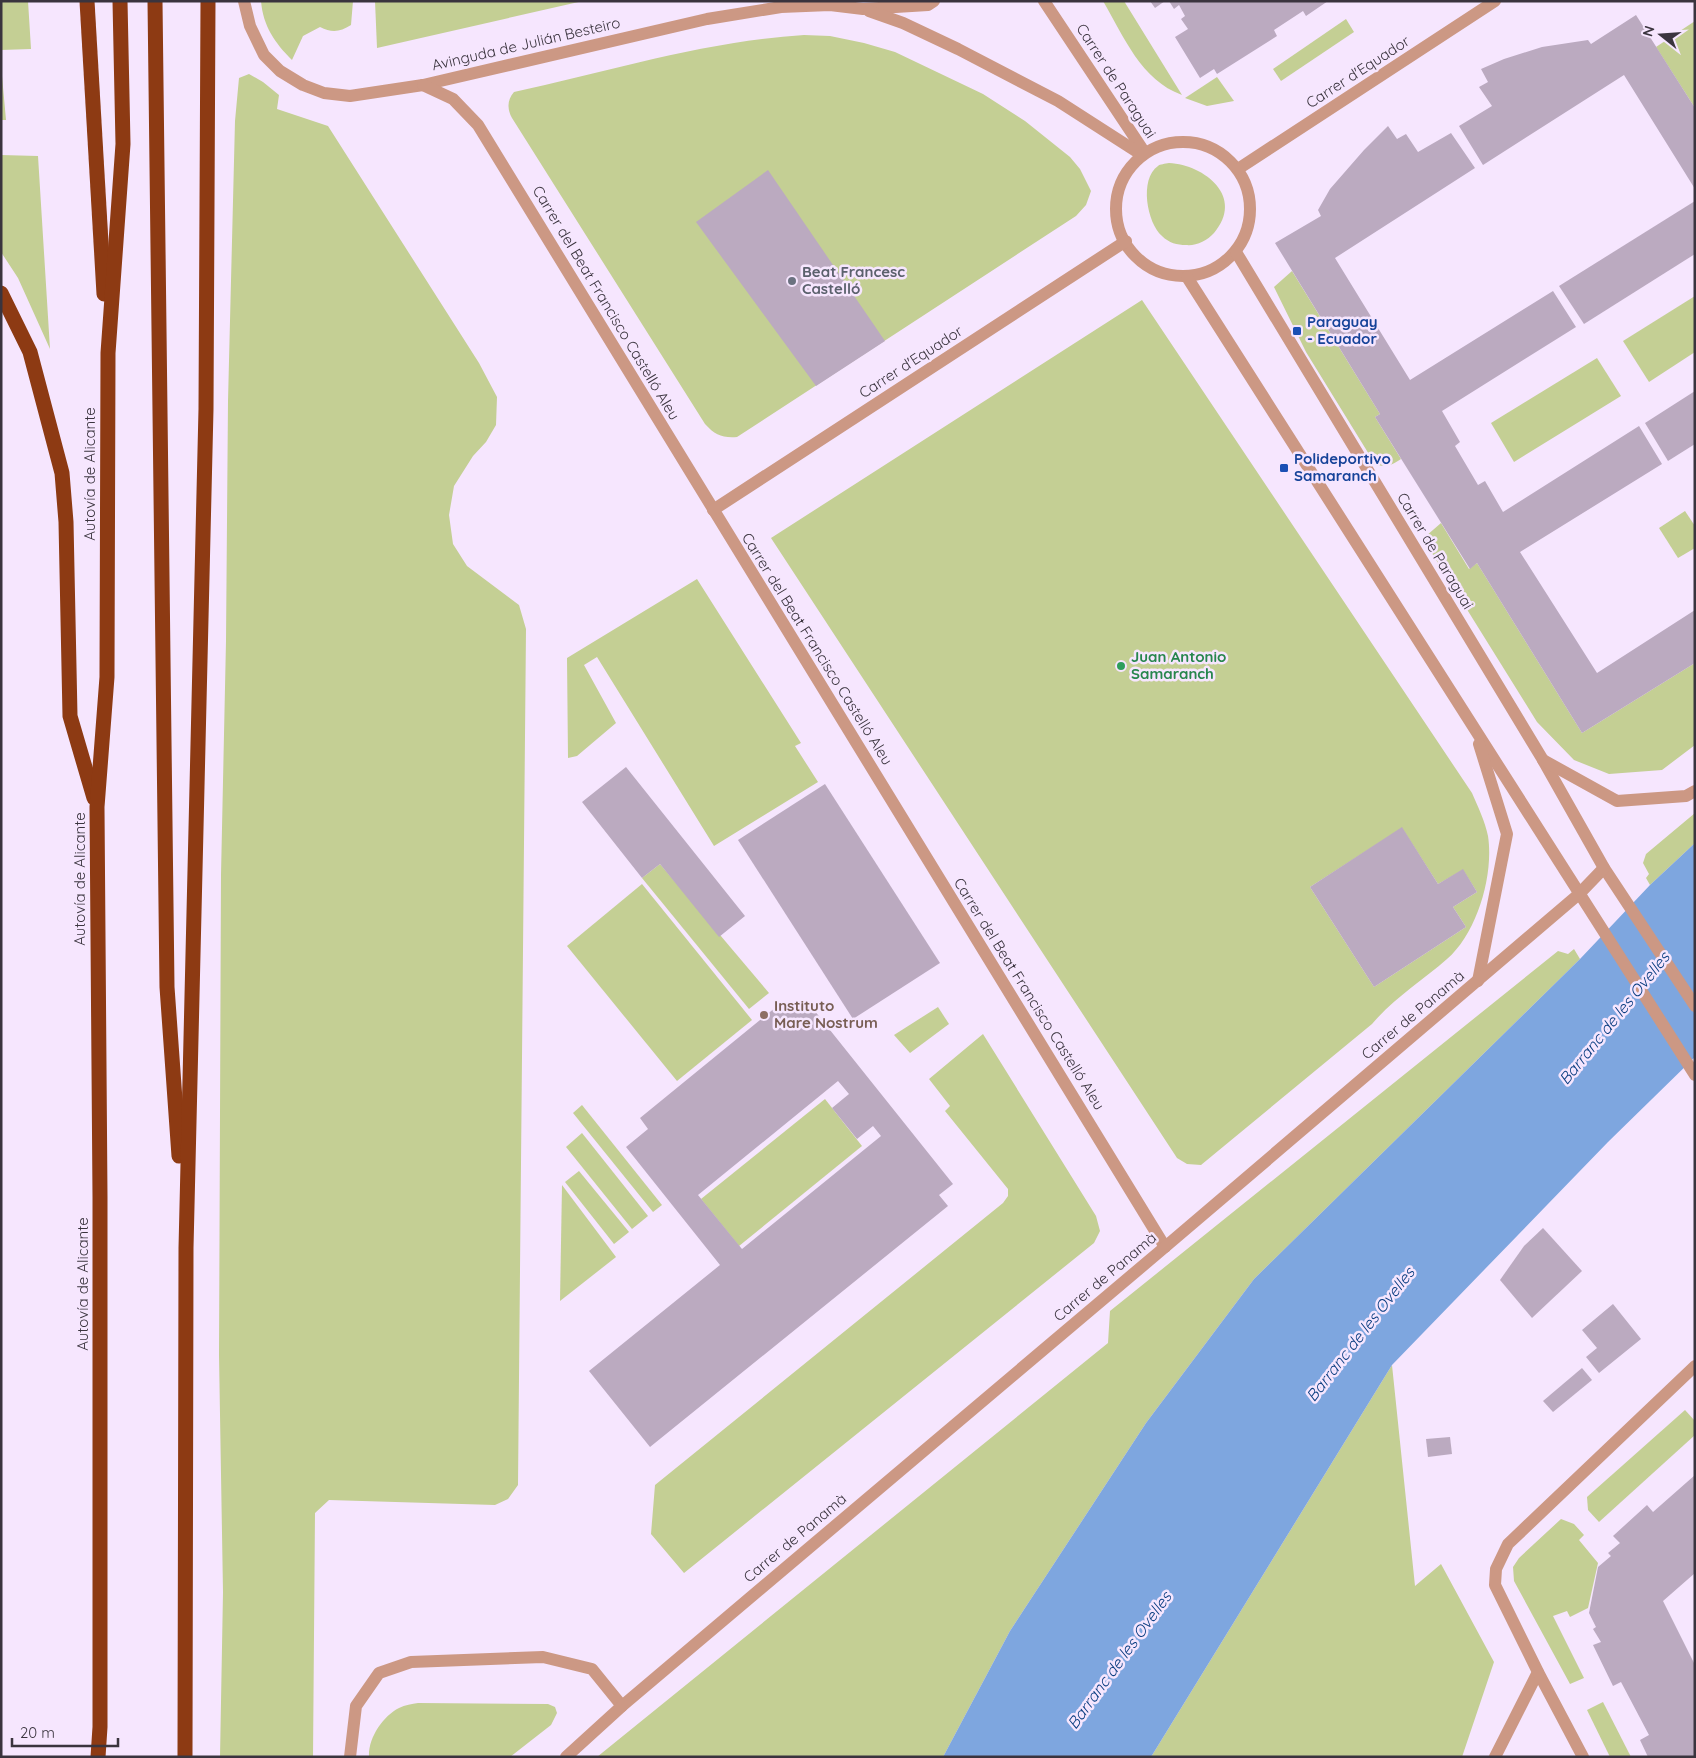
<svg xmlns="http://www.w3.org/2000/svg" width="1696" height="1758" font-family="Quicksand,sans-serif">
	<rect width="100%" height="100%" fill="#f6e6fe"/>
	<!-- green -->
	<g fill="#c4cf94" fill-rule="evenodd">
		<path d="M1,1H28L31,49L1,50Z"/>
		<path d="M261,1H353L351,25C340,32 332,33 320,27L303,36L292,60C275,43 263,26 261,1Z"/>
		<path d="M375,1H583L377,48Z"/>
		<path d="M1103,1H1124L1182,95C1141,80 1124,37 1103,1Z"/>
		<path d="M1346,19L1354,32L1281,81L1273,69Z"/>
		<path d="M1695,21V108L1656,47Z"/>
		<path d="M804,35L830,36L864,43L895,52L983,94L1025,121L1070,157L1080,169L1091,191L1086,205L1076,216L737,437C722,438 715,435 705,424L512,118C507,109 507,100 514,92C610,71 706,41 804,35Z"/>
		<path d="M1,65L6,120H1Z"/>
		<path d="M249,74L263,82L279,95L277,109L328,126L479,363L497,397L496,425L486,442L473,456L454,486L449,515L453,544L467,566L519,605L526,629L518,1485L508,1499L495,1505L329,1500L315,1513L313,1757H220L223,1592L219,1355L221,875L226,641L228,401L235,121L239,78Z"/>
		<path d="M1217,77L1234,101L1207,106L1185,98Z"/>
		<path d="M1,155L38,156L50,349L18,278L1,252Z"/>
		<path d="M1169,163C1205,165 1245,197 1214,233C1207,241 1196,246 1186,245C1177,245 1169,243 1162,236C1147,223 1139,179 1158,166C1160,164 1165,164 1169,163Z"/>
		<path d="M1292,271L1380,414L1375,417L1401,459C1392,465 1386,468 1375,464L1306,352L1274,287Z"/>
		<path d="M1695,296V352L1649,382L1623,341Z"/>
		<path d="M1142,300L1472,793C1478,807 1485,821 1488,836C1494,875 1477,933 1447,959C1422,981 1394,998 1372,1024L1201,1165L1187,1164L1177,1158L771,538ZM1402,828L1438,884L1463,870L1477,892L1453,907L1466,927L1374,987L1310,887Z"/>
		<path d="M1597,358L1621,396L1514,462L1491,423Z"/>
		<path d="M1685,511L1695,526V548L1678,558L1659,528Z"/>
		<path d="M1441,523L1469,569L1477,563L1582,733L1695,663V745L1662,770L1609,774L1574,760L1537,722L1425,542L1426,536Z"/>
		<path d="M697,579L801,743L795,746L818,782L714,846L597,657L584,665L616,723L577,756L568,758L567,658Z"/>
		<path d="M1695,813V843L1650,885L1646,878L1649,874L1643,863L1646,854Z"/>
		<path d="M660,864L769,993L749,1009L642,878Z"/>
		<path d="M642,884L752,1020L677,1081L567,946Z"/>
		<path d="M1574,949L1580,959L1254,1279L1146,1423L1010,1631L943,1757H597L1108,1343L1110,1311L1558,951L1568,954Z"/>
		<path d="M938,1007L949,1024L910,1053L894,1035Z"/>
		<path d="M983,1034L1096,1216L1100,1231L1094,1243L684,1573L651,1534L655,1485L1003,1203L1008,1196V1189L945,1111L950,1106L929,1079Z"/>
		<path d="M825,1099L862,1146L739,1246L701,1199Z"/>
		<path d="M582,1105L662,1205L653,1212L573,1113Z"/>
		<path d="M582,1133L648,1216L632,1229L566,1147Z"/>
		<path d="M579,1171L629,1232L614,1244L565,1182Z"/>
		<path d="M562,1185L616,1257L560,1301Z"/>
		<path d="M1392,1365L1415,1586L1441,1564L1494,1662L1462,1757H1151Z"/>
		<path d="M1685,1410L1695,1421V1435L1599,1522L1588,1510L1587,1497Z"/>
		<path d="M1561,1519L1574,1524L1584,1535L1579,1540L1598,1563L1588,1608L1570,1617L1567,1611L1553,1616L1584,1678L1570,1684L1514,1581L1513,1567L1519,1558Z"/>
		<path d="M1603,1702L1631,1757H1610L1587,1710Z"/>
		<path d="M418,1703L548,1704L555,1707L557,1713L551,1725L510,1757H369C368,1738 383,1716 399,1708C405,1705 412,1704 418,1703Z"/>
	</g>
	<!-- water -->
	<path fill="#7ea6df" d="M1695,843V1057L1608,1142L1392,1365L1151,1757H943L1010,1631L1146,1423L1254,1279L1580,959L1650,885Z"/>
	<!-- building -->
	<g fill="#bbaac0" fill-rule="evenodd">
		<path d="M1150,1H1165L1155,8Z"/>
		<path d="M1169,1H1328L1306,16L1303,11L1274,30L1277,36L1217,74L1214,69L1200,78L1175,37L1188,29L1181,19L1185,16L1179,5L1174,9Z"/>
		<path d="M1636,15L1695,108V189L1624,75L1483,165L1459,126L1492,106L1479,87L1488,82L1481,69L1504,59L1542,47L1588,40L1591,44Z"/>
		<path d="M1388,126L1397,139L1406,134L1418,152L1451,133L1475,168L1335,258L1410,380L1553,291L1576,327L1442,411L1460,442L1455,446L1478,485L1485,481L1503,512L1639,426L1662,464L1520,552L1597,673L1695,610V663L1582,733L1477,563L1470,569L1375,417L1380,414L1275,243L1321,216L1318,210L1330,189L1364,150Z"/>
		<path d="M768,170L885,341L816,386L696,222Z"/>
		<path d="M1695,201V254L1584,324L1559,286Z"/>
		<path d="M1695,391V444L1668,461L1645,423Z"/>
		<path d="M626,767L745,916L719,937L660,864L642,878L582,802Z"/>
		<path d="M825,784L940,963L853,1019L738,840Z"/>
		<path d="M1402,827L1438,884L1463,869L1477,892L1453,907L1466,927L1374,987L1310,887Z"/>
		<path d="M806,1000L953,1184L939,1195L948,1206L650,1447L589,1371L720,1265L626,1147L648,1129L640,1118L781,1003L789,1013ZM838,1081L849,1094L832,1108L857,1139L873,1126L881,1136L742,1249L698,1195Z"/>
		<path d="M1543,1228L1582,1271L1532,1318L1500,1280L1524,1246Z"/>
		<path d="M1613,1304L1641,1339L1599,1373L1586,1357L1597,1348L1582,1330Z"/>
		<path d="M1582,1368L1592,1380L1553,1412L1543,1401Z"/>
		<path d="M1450,1437L1452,1454L1428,1457L1426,1439Z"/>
		<path d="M1695,1475V1573L1663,1601L1695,1665V1757H1648L1640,1740L1649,1735L1621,1682L1613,1686L1593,1645L1601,1642L1593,1629L1596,1627L1589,1613L1598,1567L1611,1556L1608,1553L1620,1543L1613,1536L1647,1505L1653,1512Z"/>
	</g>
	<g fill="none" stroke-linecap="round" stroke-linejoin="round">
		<!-- minor -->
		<g stroke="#cc9884" stroke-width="12">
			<path d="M244,1L250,26L264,55L280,71L303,85L324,93L350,96L423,85L707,19L781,7L830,5L863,9L928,5L934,1"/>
			<path d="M1044,1L1145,153"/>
			<path d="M869,11L903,23L958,49L1058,101L1142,155"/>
			<path d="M423,85L453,99L478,125L1165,1247"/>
			<circle cx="1183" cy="209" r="67"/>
			<path d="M1238,169L1495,1"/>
			<path d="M1236,252L1543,760L1604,868L1695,1006"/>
			<path d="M1187,277L1695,1075"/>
			<path d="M713,510L1126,241"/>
			<path d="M1543,760L1617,801L1686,796L1695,791"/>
			<path d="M1478,981L1507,834L1479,744"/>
			<path d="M350,1757L356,1706L379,1673L411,1662L543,1657L592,1669L622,1706"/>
			<path d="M566,1757L622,1706L1165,1247L1579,894L1604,868"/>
			<path d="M1495,1757L1538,1672"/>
			<path d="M1583,1757L1538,1672L1495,1585L1496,1569L1508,1544L1695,1366"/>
		</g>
		<!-- highway -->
		<g stroke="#8d3a13" stroke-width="15">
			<path d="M87,1L104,294"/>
			<path d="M155,1L167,987L179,1156"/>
			<path d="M1,293L30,352L62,473L66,522L70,716L94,798"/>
			<path d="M98,1757L100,1727V1197L97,807L107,677L108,353L123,144L120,1"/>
			<path d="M185,1757L186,1248L206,409L208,1"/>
		</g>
	</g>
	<!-- markers -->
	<circle fill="#6b7280" stroke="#f6e6fe" stroke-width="2" cx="792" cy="281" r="5"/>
	<g fill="#1a4fb4" stroke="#f6e6fe" stroke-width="2">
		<rect x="1292" y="326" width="10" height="10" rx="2.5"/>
		<rect x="1279" y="463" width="10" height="10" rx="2.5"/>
	</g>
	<circle fill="#2e9e5b" stroke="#f6e6fe" stroke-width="2" cx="1121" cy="666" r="5"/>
	<circle fill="#8d6e63" stroke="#f6e6fe" stroke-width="2" cx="764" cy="1015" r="5"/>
	<g text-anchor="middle" stroke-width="5" stroke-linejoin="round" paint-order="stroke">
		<!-- street labels -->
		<g font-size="15" fill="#3a343e" stroke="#f6e6fe">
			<text transform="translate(526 44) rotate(-13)" y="5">Avinguda de Julián Besteiro</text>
			<text transform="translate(1358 72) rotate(-33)" y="5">Carrer d'Equador</text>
			<text transform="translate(1116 81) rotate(57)" y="5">Carrer de Paraguai</text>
			<text transform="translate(606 303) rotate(59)" y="5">Carrer del Beat Francisco Castelló Aleu</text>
			<text transform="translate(911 362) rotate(-33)" y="5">Carrer d'Equador</text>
			<text transform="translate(90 474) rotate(-90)" y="5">Autovía de Alicante</text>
			<text transform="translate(1435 551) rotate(59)" y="5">Carrer de Paraguai</text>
			<text transform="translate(817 649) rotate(58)" y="5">Carrer del Beat Francisco Castelló Aleu</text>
			<text transform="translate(80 879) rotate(-90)" y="5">Autovía de Alicante</text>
			<text transform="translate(1029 994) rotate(58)" y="5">Carrer del Beat Francisco Castelló Aleu</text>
			<text transform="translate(1413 1015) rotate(-40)" y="5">Carrer de Panamà</text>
			<text transform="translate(1105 1277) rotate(-40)" y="5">Carrer de Panamà</text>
			<text transform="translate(83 1284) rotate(-90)" y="5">Autovía de Alicante</text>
			<text transform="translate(795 1538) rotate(-40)" y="5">Carrer de Panamà</text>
		</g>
		<!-- worship labels -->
		<g font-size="15" font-weight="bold" fill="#5b616d" stroke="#f6e6fe" text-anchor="start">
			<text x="802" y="277">Beat Francesc<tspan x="802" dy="17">Castelló</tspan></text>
		</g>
		<!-- transit labels -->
		<g font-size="15" font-weight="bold" fill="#164399" stroke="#f6e6fe" text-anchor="start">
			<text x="1307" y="327">Paraguay<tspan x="1307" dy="17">- Ecuador</tspan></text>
			<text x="1294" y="464">Polideportivo<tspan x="1294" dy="17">Samaranch</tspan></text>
		</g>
		<!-- leisure labels -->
		<g font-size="15" font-weight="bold" fill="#27864d" stroke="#f6e6fe" text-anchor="start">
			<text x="1131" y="662">Juan Antonio<tspan x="1131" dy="17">Samaranch</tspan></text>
		</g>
		<!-- education labels -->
		<g font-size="15" font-weight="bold" fill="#785e54" stroke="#f6e6fe" text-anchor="start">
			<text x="774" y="1011">Instituto<tspan x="774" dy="17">Mare Nostrum</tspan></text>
		</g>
		<!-- water labels -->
		<g font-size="16" font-style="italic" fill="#093d80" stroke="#f6e6fe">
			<text transform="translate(1614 1018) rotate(-51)" y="6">Barranc de les Ovelles</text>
			<text transform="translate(1360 1334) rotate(-52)" y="6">Barranc de les Ovelles</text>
			<text transform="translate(1119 1660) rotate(-54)" y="6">Barranc de les Ovelles</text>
		</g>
	</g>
	<!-- border -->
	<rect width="1696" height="1758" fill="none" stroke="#3a343e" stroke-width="5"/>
	<!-- north arrow -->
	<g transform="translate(1661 35) rotate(287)" stroke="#f6e6fe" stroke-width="4" paint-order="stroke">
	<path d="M0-4L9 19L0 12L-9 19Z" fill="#3a343e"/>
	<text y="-8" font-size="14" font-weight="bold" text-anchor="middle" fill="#3a343e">N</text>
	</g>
	<!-- scale -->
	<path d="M12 1738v8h106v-8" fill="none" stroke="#3a343e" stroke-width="2.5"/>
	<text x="20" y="1738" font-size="15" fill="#3a343e" stroke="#f6e6fe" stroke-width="4" paint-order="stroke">20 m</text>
</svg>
